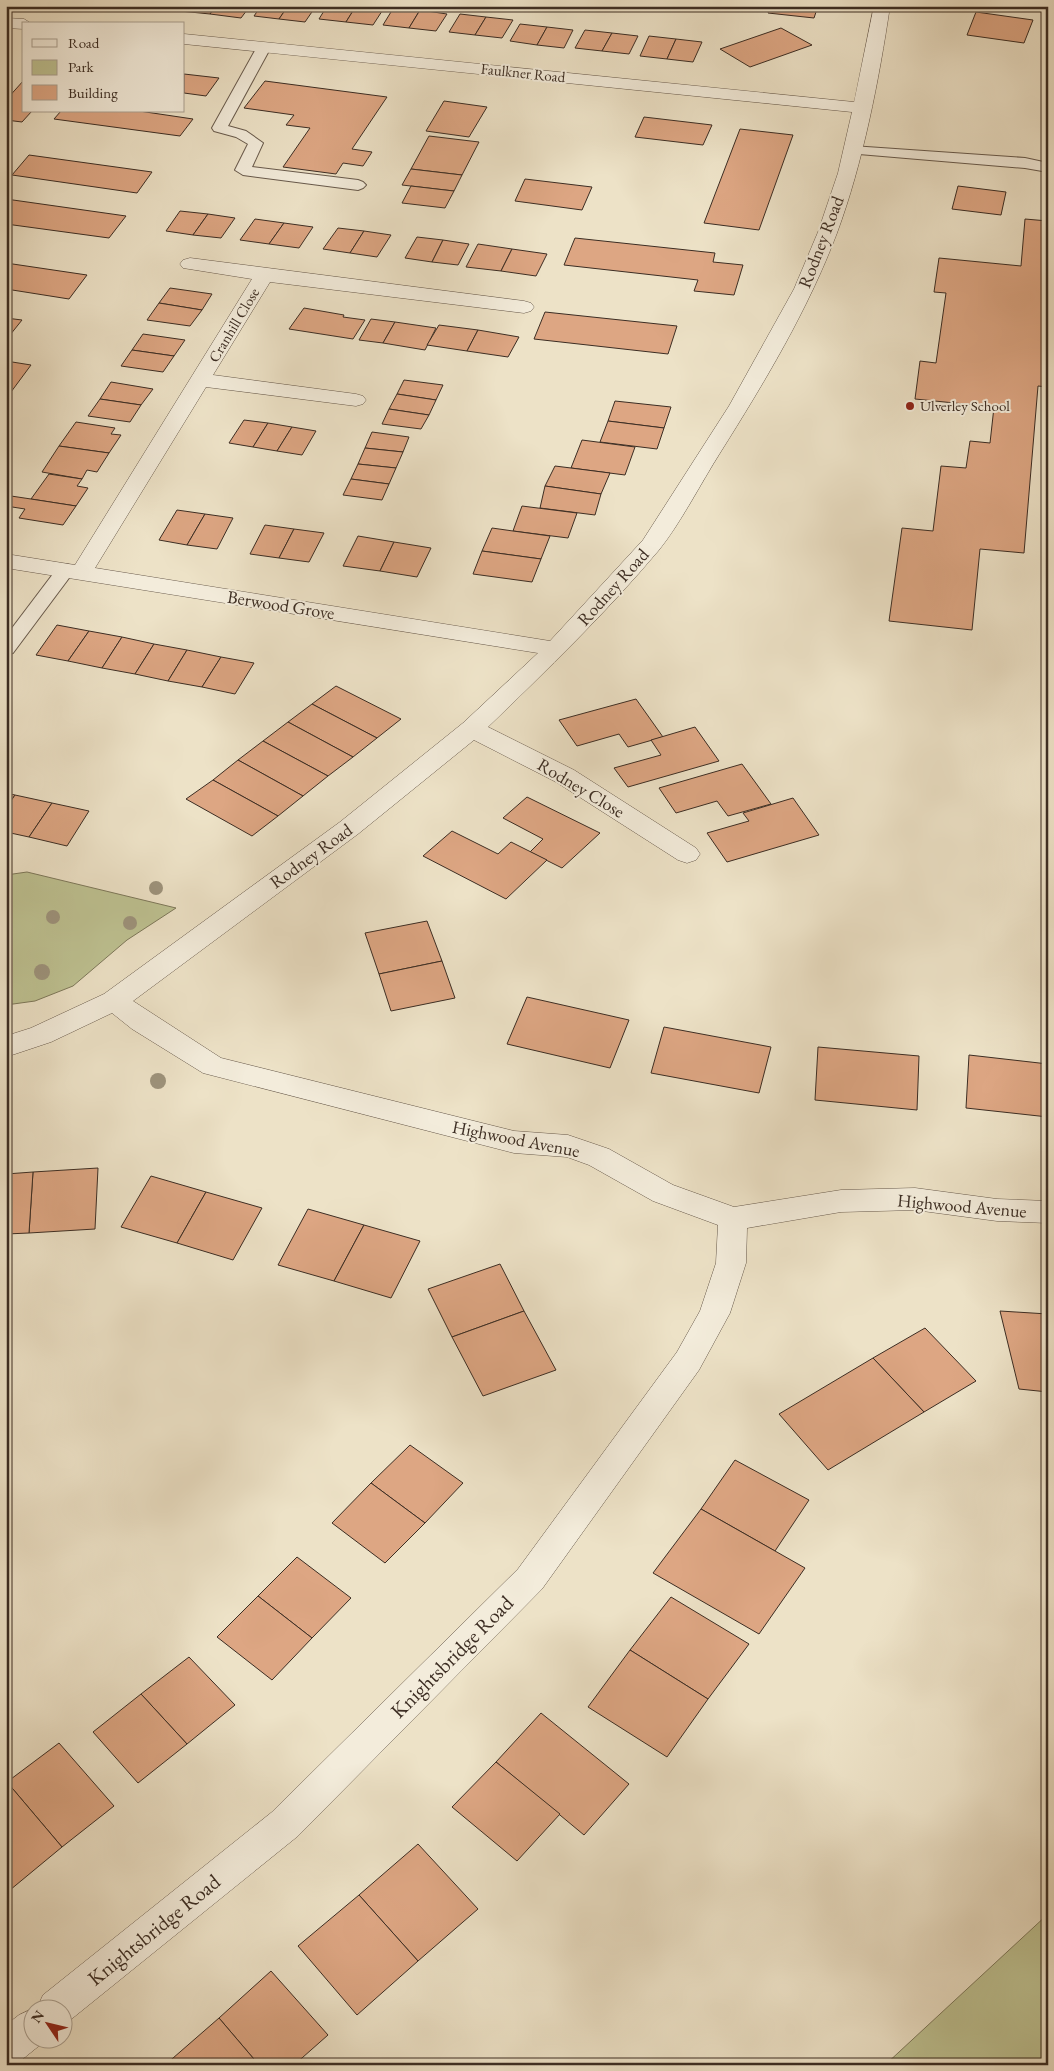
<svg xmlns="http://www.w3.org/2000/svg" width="1054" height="2071" font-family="'EB Garamond',serif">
	<rect width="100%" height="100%" fill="#ede2c7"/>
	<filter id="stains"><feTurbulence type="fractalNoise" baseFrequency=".004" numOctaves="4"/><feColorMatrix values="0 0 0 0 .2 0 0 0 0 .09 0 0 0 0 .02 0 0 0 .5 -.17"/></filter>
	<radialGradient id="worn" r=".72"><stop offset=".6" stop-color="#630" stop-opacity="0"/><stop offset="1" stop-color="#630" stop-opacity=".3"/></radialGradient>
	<!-- green -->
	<g fill="#bec292" stroke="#7d785a">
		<path d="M27,872L176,908L127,940L73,986L35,1001L6,1005V875Z"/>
		<path d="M1048,1914V2065H885Z"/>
	</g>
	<!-- building -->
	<g fill="#dda683" stroke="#3c2d23">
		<path d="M183,6H216L210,14L180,11Z"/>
		<path d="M216,6H250L241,18L210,14Z"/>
		<path d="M261,6H288L279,19L254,16Z"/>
		<path d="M288,6H316L305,22L279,19Z"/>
		<path d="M327,6H356L346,22L319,19Z"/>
		<path d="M356,6H369L384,8L373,25L346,22Z"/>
		<path d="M771,6H818L814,18L768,13Z"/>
		<path d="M394,7L420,10L409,28L383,25Z"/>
		<path d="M420,10L447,14L436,31L409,28Z"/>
		<path d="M976,12L1033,20L1024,43L967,35Z"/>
		<path d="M460,14L486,17L475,35L449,32Z"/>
		<path d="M486,17L513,20L502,38L475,35Z"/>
		<path d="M520,24L547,27L537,45L510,41Z"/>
		<path d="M547,27L573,30L564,48L537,45Z"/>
		<path d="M781,28L812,45L750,67L720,49Z"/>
		<path d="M585,30L612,33L602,51L575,48Z"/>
		<path d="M612,33L638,36L629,54L602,51Z"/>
		<path d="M649,36L676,39L667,59L640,56Z"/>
		<path d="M676,39L702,42L693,62L667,59Z"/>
		<path d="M184,74L219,78L206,96L184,93Z"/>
		<path d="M24,80V111H32L22,122L6,120V100Z"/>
		<path d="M265,81L387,97L352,149L372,152L363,166L343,163L336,174L283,167L310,128L286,125L294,115L244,108Z"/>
		<path d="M444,101L487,107L469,137L426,131Z"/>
		<path d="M61,111H139L193,119L180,136L54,119Z"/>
		<path d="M644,117L712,125L703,145L635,137Z"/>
		<path d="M740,129L793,135L759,230L704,223Z"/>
		<path d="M429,136L479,142L462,175L411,169Z"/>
		<path d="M29,155L152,172L137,193L12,175Z"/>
		<path d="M411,169L462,175L454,191L402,185Z"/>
		<path d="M525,179L592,187L582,210L515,201Z"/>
		<path d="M411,186L454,191L445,208L402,203Z"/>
		<path d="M958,186L1006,192L1001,215L952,209Z"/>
		<path d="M6,199L126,216L109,238L6,224Z"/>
		<path d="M180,211L208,214L193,235L166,231Z"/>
		<path d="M208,214L235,218L221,238L193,235Z"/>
		<path d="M255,219L284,223L269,244L240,240Z"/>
		<path d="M1025,219L1048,221V387L1038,386L1024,553L980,549L972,630L889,621L902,528L933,531L941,466L966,468L970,441L990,443L994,407L915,399L920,361L936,363L946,293L934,292L939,258L1021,266Z"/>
		<path d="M284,223L313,227L299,248L269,244Z"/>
		<path d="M338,228L364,231L350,253L323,249Z"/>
		<path d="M364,231L391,235L377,257L350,253Z"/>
		<path d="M417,237L443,240L432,262L405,258Z"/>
		<path d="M575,238L715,253L713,262L743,265L734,295L694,291L698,280L564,265Z"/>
		<path d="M443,240L469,244L458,265L432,262Z"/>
		<path d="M478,244L512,249L501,271L466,267Z"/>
		<path d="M512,249L547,254L536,276L501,271Z"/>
		<path d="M6,263L87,275L69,299L6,289Z"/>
		<path d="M170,288L212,294L202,310L159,303Z"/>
		<path d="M159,303L202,310L190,326L147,320Z"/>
		<path d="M304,308L344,315L343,317L365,320L353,339L289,329Z"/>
		<path d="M545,312L677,326L668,354L534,339Z"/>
		<path d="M6,318L22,320L6,340Z"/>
		<path d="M371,319L395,322L383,343L359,340Z"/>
		<path d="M395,322L436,328L425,350L383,343Z"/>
		<path d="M439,325L478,330L467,351L427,345Z"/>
		<path d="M478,330L519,337L508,357L467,351Z"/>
		<path d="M143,334L185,340L174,356L132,350Z"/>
		<path d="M132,350L174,356L163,372L121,366Z"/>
		<path d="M6,361L31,365L11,392L6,391Z"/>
		<path d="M404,380L443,385L436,400L397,394Z"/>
		<path d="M111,382L153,389L141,405L100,399Z"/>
		<path d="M397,394L436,400L429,415L389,409Z"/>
		<path d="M100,399L141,405L130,422L88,416Z"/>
		<path d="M615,401L671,407L664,428L608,421Z"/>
		<path d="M389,409L429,415L421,429L382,424Z"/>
		<path d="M244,420L268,423L253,447L229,443Z"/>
		<path d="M608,421L664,428L657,449L600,442Z"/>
		<path d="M76,422L115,428L111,434L121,435L109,453L59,446Z"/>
		<path d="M268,423L292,427L277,451L253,447Z"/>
		<path d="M292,427L316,431L302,455L277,451Z"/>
		<path d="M372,432L409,437L403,452L365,448Z"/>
		<path d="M582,440L635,447L625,475L571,468Z"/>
		<path d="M59,446L109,453L97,472L87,470L82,479L42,472Z"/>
		<path d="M365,448L403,452L396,468L358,464Z"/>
		<path d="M358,464L396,468L389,484L351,479Z"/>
		<path d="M555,466L571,468L610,473L601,494L545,486Z"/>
		<path d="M49,474L82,479L77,486L88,488L76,506L31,499Z"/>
		<path d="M351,479L389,484L382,500L343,495Z"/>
		<path d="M545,486L601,494L595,515L540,508Z"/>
		<path d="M11,496L31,499L76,506L63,525L19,518L25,509L6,506Z"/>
		<path d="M522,506L577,513L568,538L513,531Z"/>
		<path d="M177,510L205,514L187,545L159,540Z"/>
		<path d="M205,514L233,518L217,549L187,545Z"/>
		<path d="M265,525L294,529L279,558L250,554Z"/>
		<path d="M492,528L513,531L550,536L541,559L482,551Z"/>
		<path d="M294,529L324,533L309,562L279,558Z"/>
		<path d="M358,536L394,542L380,571L343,566Z"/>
		<path d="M394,542L431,548L417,577L380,571Z"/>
		<path d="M482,551L541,559L532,582L473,574Z"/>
		<path d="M57,625L89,631L68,661L36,655Z"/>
		<path d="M89,631L122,637L102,668L68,661Z"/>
		<path d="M122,637L154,644L135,674L102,668Z"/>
		<path d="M154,644L187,650L168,681L135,674Z"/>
		<path d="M187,650L221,657L202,687L168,681Z"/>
		<path d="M221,657L254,663L235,694L202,687Z"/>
		<path d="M336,686L401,719L377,738L312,704Z"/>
		<path d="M636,699L663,737L628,747L619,734L577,746L559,720Z"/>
		<path d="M312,704L377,738L353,757L288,722Z"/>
		<path d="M288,722L353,757L328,776L263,741Z"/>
		<path d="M695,727L719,761L628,787L614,768L661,755L651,740Z"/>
		<path d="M263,741L328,776L303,796L238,760Z"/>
		<path d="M238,760L303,796L278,816L213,780Z"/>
		<path d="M742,764L771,804L728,816L717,801L676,813L659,788Z"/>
		<path d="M213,780L278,816L252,836L186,799Z"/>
		<path d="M6,793L15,795L6,808Z"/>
		<path d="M15,795L52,803L29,837L6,832V808Z"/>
		<path d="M527,797L600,833L562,868L530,852L543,839L503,818Z"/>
		<path d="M793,798L819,835L727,862L707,833L749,821L743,813Z"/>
		<path d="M52,803L89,811L67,846L29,837Z"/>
		<path d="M452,831L498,854L511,842L547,860L506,899L423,856Z"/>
		<path d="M427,921L442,961L379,974L365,933Z"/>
		<path d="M442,961L455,998L391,1011L379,974Z"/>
		<path d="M527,997L629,1020L610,1068L507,1044Z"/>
		<path d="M664,1027L771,1047L759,1093L651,1073Z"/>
		<path d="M818,1047L919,1056L917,1110L815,1100Z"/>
		<path d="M969,1055L1048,1064V1117L966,1108Z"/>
		<path d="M98,1168L95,1229L29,1233L33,1172Z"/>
		<path d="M33,1172L29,1233L6,1234V1174Z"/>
		<path d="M151,1176L206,1192L177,1243L121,1227Z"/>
		<path d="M206,1192L262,1208L233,1260L177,1243Z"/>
		<path d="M308,1209L364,1225L334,1281L278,1265Z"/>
		<path d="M364,1225L420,1241L391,1298L334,1281Z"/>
		<path d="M500,1264L524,1311L452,1337L428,1289Z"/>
		<path d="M524,1311L556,1370L483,1396L452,1337Z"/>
		<path d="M1000,1311L1048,1314V1392L1019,1389Z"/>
		<path d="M925,1328L976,1381L924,1412L873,1358Z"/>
		<path d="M873,1358L924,1412L828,1470L779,1414Z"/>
		<path d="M410,1445L463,1483L425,1523L371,1483Z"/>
		<path d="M735,1460L809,1500L775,1551L701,1509Z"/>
		<path d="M371,1483L425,1523L385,1563L332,1523Z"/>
		<path d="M701,1509L805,1568L759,1634L653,1573Z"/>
		<path d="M297,1557L351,1598L312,1638L258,1596Z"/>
		<path d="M258,1596L312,1638L272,1680L217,1637Z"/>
		<path d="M671,1597L749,1644L708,1699L630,1650Z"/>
		<path d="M630,1650L708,1699L667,1757L588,1707Z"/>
		<path d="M189,1657L235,1705L187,1744L141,1694Z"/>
		<path d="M141,1694L187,1744L138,1783L93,1732Z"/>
		<path d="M541,1713L629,1784L584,1835L496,1762Z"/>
		<path d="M59,1743L114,1806L62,1847L7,1782Z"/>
		<path d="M496,1762L560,1814L517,1861L452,1807Z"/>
		<path d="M7,1782L62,1847L10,1890L6,1885Z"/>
		<path d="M418,1844L478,1909L418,1961L359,1895Z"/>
		<path d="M359,1895L418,1961L357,2015L298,1946Z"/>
		<path d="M271,1971L328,2035L294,2065H259L219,2018Z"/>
		<path d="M219,2018L259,2065H165Z"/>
	</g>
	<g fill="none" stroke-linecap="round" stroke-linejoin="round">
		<!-- lane casing -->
		<g stroke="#685a4c" stroke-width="2">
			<g id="lane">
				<path d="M264,43L271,47L228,126L246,131L263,143L252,167L358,180L363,182L366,185L363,188L358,190L243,175L235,170L248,144L236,137L214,131L212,128L257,47Z"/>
				<path d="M852,146L1025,158L1048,163V172L1025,168L847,153L845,150L847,147Z"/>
				<path d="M66,564L73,566L75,570L13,653L6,655V636L59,566Z"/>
			</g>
		</g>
		<!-- street casing -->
		<g stroke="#685a4c" stroke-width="1">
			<g id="street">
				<path d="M874,6H890C879,80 863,163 837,233C808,310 764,383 720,453C701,483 680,524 659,550C606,613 547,670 488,727L574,770L696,848L700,854L696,860L687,863L678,860L556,782L474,740L358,834L133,1001L221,1058L514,1131L568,1135L609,1149L673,1185L734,1207L841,1190L915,1188L997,1199L1048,1201V1223L997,1221L915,1210L841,1212L747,1228L746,1263L730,1313L699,1370L542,1589L298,1836L69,2021L62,2024V2008H37L43,1995L272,1812L518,1569L677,1352L700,1311L716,1263L718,1225L653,1201L589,1165L567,1157L514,1153L203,1073L132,1029L112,1013L51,1042L6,1057V1036L31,1028L104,994L340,822L463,723L538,653L6,568V554L75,565L252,279L183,268L180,264L183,260L190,258L524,301L531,303L534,307L531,311L524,313L270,282L213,375L356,394L363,396L366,400L363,404L356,406L206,387L95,568L550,641L643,540L729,406L794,289L818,232L838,173L852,112L184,44V34L854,102Z"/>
				<path d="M6,18L24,19L32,24H24V29L6,28Z"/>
				<path d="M32,2009V2038H47L45,2041L19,2062L6,2065V2025L19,2015Z"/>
			</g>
		</g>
		<!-- lane -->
		<use href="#lane" fill="#f3ecdb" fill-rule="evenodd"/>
		<!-- street -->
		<use href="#street" fill="#f3ecdb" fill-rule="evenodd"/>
	</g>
	<!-- trees -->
	<g fill="#9d937c">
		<circle cx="156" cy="888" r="7"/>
		<circle cx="53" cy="917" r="7"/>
		<circle cx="130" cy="923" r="7"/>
		<circle cx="42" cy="972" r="8"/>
		<circle cx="158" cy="1081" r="8"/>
	</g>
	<!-- markers -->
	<circle fill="#8f2418" stroke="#f3ecdb" stroke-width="2" cx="910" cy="406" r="5"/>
	<g text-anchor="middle" stroke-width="4" stroke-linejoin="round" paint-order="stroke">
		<!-- far-street labels -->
		<g font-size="15" fill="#3c2d23" stroke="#f3ecdb">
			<text transform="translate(523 73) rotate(6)" y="5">Faulkner Road</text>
			<text transform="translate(234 325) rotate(-59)" y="5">Cranhill Close</text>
		</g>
		<!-- far-poi labels -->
		<g font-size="15" fill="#3c2d23" stroke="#f3ecdb" text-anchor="start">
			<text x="920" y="411">Ulverley School</text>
		</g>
		<!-- street labels -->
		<g font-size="18" fill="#3c2d23" stroke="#f3ecdb">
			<text transform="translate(821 242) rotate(-69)" y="6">Rodney Road</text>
			<text transform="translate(613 587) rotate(-48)" y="6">Rodney Road</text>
			<text transform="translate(281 605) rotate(9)" y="6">Berwood Grove</text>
			<text transform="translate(581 788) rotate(31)" y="6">Rodney Close</text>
			<text transform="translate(311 856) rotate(-36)" y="6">Rodney Road</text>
			<text transform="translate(516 1139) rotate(11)" y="6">Highwood Avenue</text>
			<text transform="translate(962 1206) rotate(5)" y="6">Highwood Avenue</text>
		</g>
		<!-- near-street labels -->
		<g font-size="21" fill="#3c2d23" stroke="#f3ecdb">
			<text transform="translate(452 1657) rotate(-45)" y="7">Knightsbridge Road</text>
			<text transform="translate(154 1930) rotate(-39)" y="7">Knightsbridge Road</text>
		</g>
	</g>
	<!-- margin -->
	<rect width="1054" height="2071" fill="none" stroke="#ede2c7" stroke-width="25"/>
	<rect x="8" y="8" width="1039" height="2056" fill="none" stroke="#3c2d23" stroke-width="2.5"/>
	<rect x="12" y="12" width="1029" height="2046" fill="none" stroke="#3c2d23"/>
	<!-- legend -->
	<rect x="22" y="22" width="162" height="90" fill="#f3ecdb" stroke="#aaa091"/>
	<rect x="32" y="39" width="25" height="8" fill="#f3ecdb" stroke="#aaa091"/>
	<text x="68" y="48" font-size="15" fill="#3c2d23">Road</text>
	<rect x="32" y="60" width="25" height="15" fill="#bec292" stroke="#aaa091"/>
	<text x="68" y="72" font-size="15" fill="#3c2d23">Park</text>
	<rect x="32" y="85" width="25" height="15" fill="#dda683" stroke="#aaa091"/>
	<text x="68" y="98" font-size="15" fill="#3c2d23">Building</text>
	<!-- north arrow -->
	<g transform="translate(48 2024) rotate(305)"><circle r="24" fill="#f3ecdb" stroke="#aaa091"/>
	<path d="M0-4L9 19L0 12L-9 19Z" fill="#8f2418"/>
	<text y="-8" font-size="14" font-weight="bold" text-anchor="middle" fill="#3c2d23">N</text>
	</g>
	<rect width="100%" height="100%" filter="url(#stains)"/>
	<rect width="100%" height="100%" fill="url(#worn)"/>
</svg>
